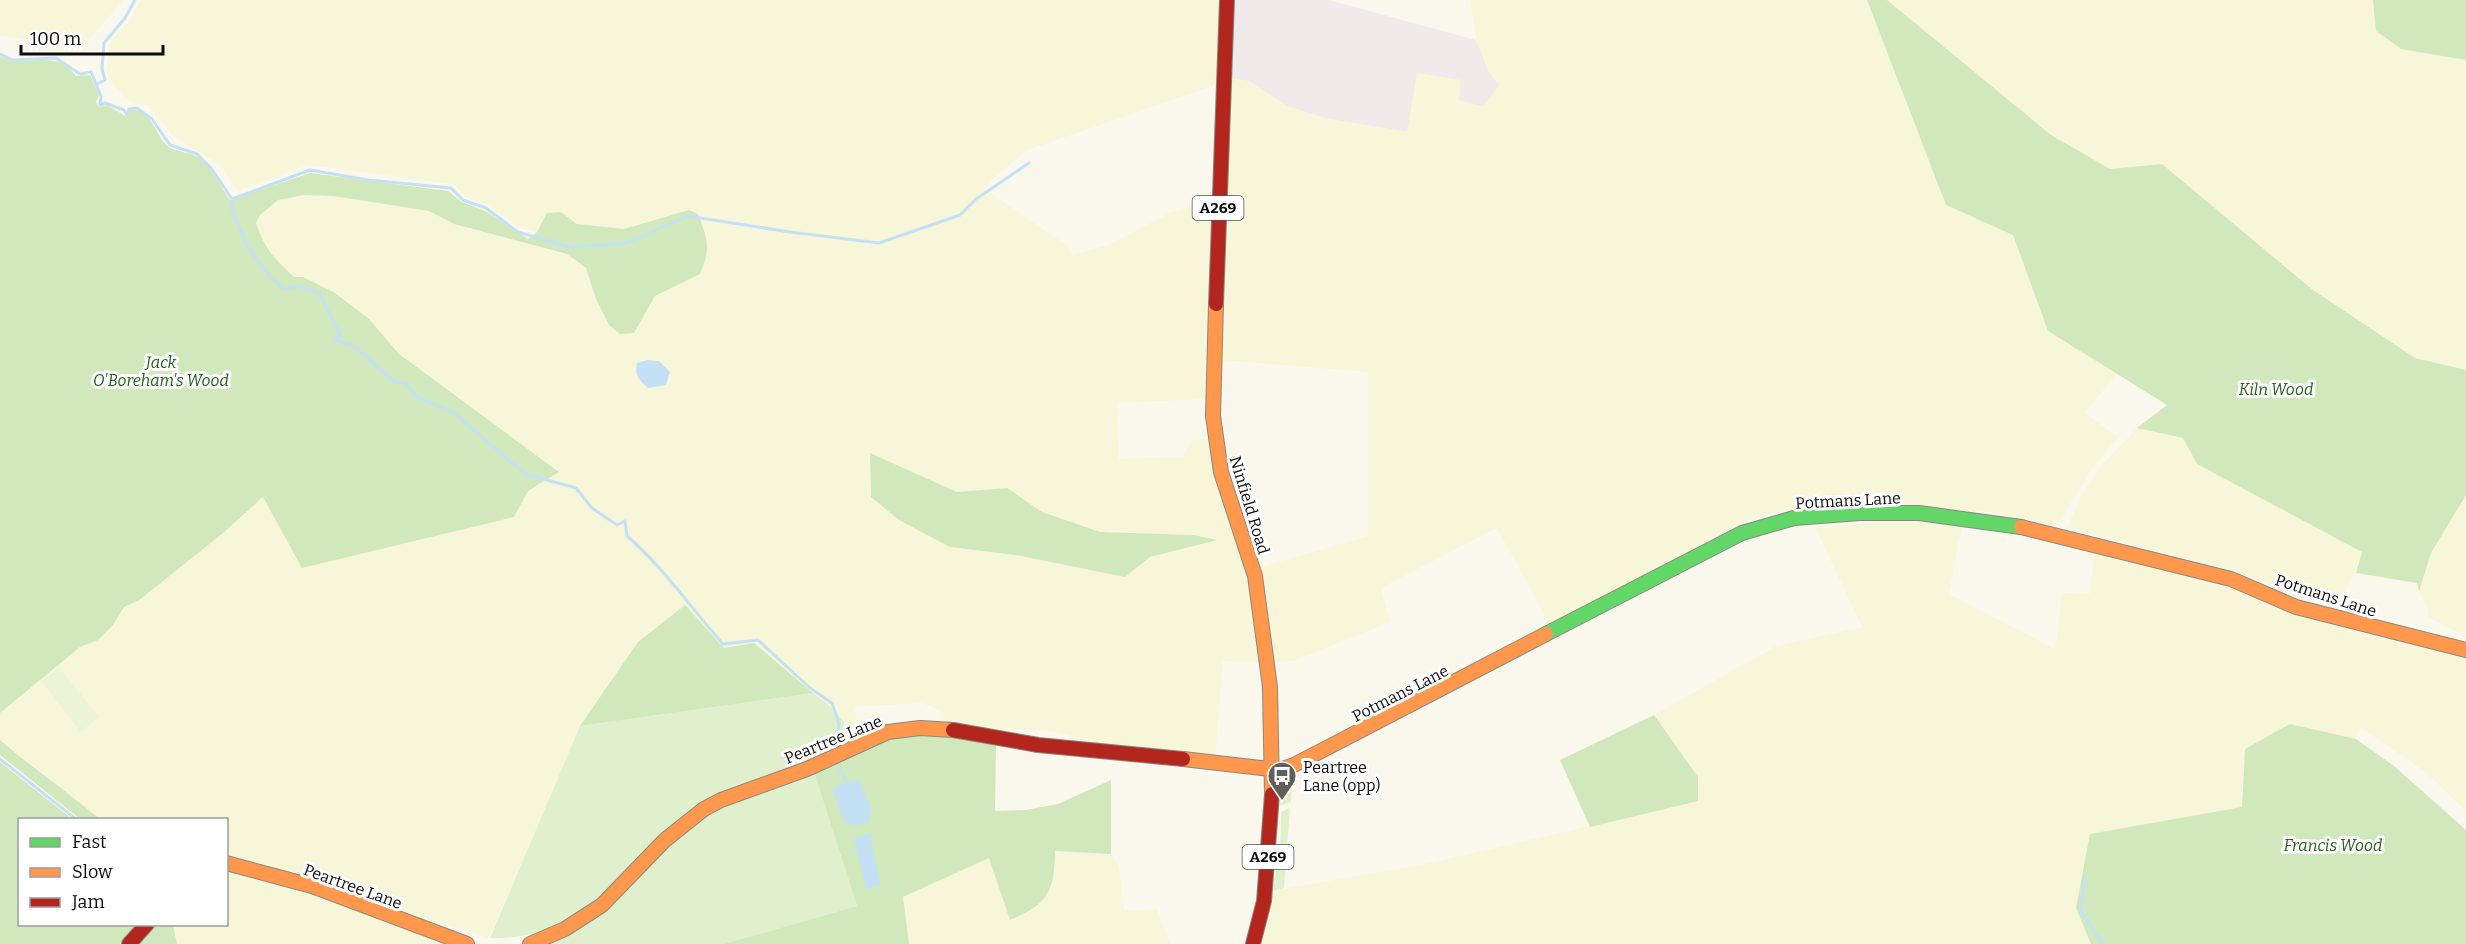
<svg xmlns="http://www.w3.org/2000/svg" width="2466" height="944" font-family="Bitter,serif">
	<rect width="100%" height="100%" fill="#faf8ed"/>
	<!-- industrial -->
	<path fill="#f1eaeb" d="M1234,0H1329L1476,40L1490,74L1500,85L1483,107L1459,100L1408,132L1324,118L1289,107L1248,81L1231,78Z"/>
	<!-- farmland -->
	<g fill="#f7f6d9" fill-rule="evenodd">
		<path d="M0,0H124L90,38L72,48L0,35Z"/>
		<path d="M140,0H1223L1218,84L1025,151L983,188L1068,246L1072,255L1108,245L1170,213L1212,201L1205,399L1117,403L1119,459L1182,457L1191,441L1208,438L1250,575L1261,662L1223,661L1215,758L1102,746L1087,739L1050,731L941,726V711L922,703L854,707L857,720L864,730L876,731L858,738L830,706L754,643L725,648L638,642L580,726L489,938L227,860L226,820L100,819L0,740V713L80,647L98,640L113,625L124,607L138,601L223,533L263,497L514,517L528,491L559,472L399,354L369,319L335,293L303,277H294L266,250L256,223L260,215L278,200L304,195L333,196L429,211L454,224L567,254L586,268L596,299L648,311L655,296L700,274L689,210L624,229L577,224L561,212L537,232L518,227L487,204L466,197L452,184L308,165L238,191L219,164L174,137L148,105L132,103L109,81L107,69L110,44L129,21ZM870,453L957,492L1007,488L1042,512L1100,532L1194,535L1215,540L1150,557L1125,577L1021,556L950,547Z"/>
		<path d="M1470,0H1867L1946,205L2013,235L2048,331L2117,373L2085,413L2118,437L2091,470L2059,522L2055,525L1987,512L1868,504H1835L1785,511L1755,518L1733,527L1550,625L1497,528L1381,588L1390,622L1293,661L1274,662L1267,599L1260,567L1368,536V372L1221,360L1231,78L1248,81L1289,107L1324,118L1407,132L1417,73L1461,80L1459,100L1482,107L1500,85L1490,74L1476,40Z"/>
		<path d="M1887,0H2373L2376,31L2401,49L2466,60V370L2415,358L2313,290L2162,164L2110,169L2051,135Z"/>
		<path d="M2137,428L2183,438L2197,464L2363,552L2338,609L2231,570L2067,528L2082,494L2102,465Z"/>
		<path d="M2466,495V636L2427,617L2429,611L2419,592L2431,553Z"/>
		<path d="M1891,520L1962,526L1949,594L2055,649L2062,593L2089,594L2096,550L2228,586L2292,614L2383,639L2466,657V811L2424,771L2360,727L2356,739L2290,724L2245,749L2242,807L2090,834L2076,908L2091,944H1258L1272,891L1430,863L1698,801L1691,766L1654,715L1776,646L1862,627L1815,527Z"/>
		<path d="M1055,851L1111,854L1119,866L1124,911L1157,909L1170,944H909L903,897L989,858L1010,919L1055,874Z"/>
		<path d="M227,868L288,885L392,922L440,944H177L173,925L226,924Z"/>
	</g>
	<!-- green -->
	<g fill="#e0f0cd">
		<path d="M813,693L830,706L858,738C832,752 807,764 780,774C762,780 739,784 724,794C651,844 587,943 490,938L580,726Z"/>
		<path d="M814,772L857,906L724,944H545L709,812Z"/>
		<path d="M1293,774L1291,802L1280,806L1281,785Z"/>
		<path d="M1290,808L1284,888L1272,891L1280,853L1281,812Z"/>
	</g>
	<!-- forest -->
	<g fill="#d0e8bb">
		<path d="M1867,0H1887L2051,135L2110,169L2162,164L2313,290L2415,358L2466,370V495L2431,553L2419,592L2417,583L2356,573L2362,552L2197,464L2183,438L2137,428L2167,405L2048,331L2013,235L1946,205Z"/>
		<path d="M2373,0H2466V60L2401,49L2376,31Z"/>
		<path d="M0,56C25,69 57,47 76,76L90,75L99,95L96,102L99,107L107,105L127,117L131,109C154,111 155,137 169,147C177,152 188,152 196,156C212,165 220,186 230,200L310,173L448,191L462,202L485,211L528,239L537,232L547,213L561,212L577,224L624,229L689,210L698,214C708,240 711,248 700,274L655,296L634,333L620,334L609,325L596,299L586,268L567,254L454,224L429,211L333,196L304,195L278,200L260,215L256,223C265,249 274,259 294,277H303L335,293L369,319L399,354L559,472L528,491L514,517L302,568L263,497L223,533L138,601L124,607L113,625L98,640L80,647L0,713Z"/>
		<path d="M870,453L957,492L1007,488L1042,512L1100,532L1194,535L1217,540L1150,557L1125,577L1021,556L950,547L899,520L871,497Z"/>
		<path d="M685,605L724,648L754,643L813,693L580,726L638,642Z"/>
		<path d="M1654,715L1698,777V801L1590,827L1560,760Z"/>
		<path d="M2290,724L2356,739L2394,766L2466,830V944H2091L2076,908L2090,834L2242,807L2245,749Z"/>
		<path d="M920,733L996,743L995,811L1026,810L1058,804L1111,780V854L1055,851C1055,891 1047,905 1010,920L989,858L903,897L909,944H724L857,906L814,772L885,738Z"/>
		<path d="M0,740C33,768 67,792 100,819H80L0,755Z"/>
		<path d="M0,762L72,819L20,820V924L140,925L120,944H0Z"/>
		<path d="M153,925H173L177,944H135Z"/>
	</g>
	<!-- pitch -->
	<path fill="#ebf4d7" d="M59,667L99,717L81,732L41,681Z"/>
	<!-- water -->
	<g fill="#c4e0f4">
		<path d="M648,360L659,361L670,372L666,385L648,388C639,380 634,375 637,363Z"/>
		<path d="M859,779L871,808L869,822L857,826L845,823L833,792L834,787Z"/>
		<path d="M872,833L871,844L881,885L866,889L854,838Z"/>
	</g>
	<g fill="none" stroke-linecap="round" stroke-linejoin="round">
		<!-- stream -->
		<g stroke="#c4e0f4" stroke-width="3">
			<path d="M0,54L12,60L56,58L80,74L91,72L101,96L100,105L105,103L124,110L127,115L129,109L137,108L152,119L170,145L197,154L211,168L232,199V210L248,247L271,278L284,289L301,286L319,293L341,336L335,339L355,347L395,382L405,383L417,397L453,412L525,474L576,488L592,508L617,525L625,521L627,536C663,567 691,608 723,644L758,640L810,688L832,703L839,723L838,740"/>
			<path d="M97,84L105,80L102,69L104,43L125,18L135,0"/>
			<path d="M232,199L310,170L368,180L451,188L463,200L486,208L518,232L569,247L627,243L688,216L790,232L879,243L960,215L976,199L1029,163"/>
			<path d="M0,759L77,820"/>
			<path d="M840,769L846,783"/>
			<path d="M2085,876L2080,909L2102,944"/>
		</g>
		<!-- fast casing -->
		<g stroke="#898883" stroke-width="16">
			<path id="fast" d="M1546,634L1742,533L1794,518L1860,513H1919L2021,527"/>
		</g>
		<!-- slow casing -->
		<g stroke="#898883" stroke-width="16">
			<g id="slow">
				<path d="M1216,304L1213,416L1221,472L1255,576L1270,687L1272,794"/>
				<path d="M2021,527L2231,579L2296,607L2466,650"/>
				<path d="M1183,759L1279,770L1294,765L1546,634"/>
				<path d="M226,863L312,886L467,944"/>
				<path d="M530,944L565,929L602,905L665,840L704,809L721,800L807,769L888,732L920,728L953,730"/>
			</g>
		</g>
		<!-- jam casing -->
		<g stroke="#898883" stroke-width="16">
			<g id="jam">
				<path d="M1216,304L1227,0"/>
				<path d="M953,730L1038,745L1183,759"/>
				<path d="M129,944L147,924"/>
				<path d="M1253,944L1264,901L1272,794"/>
			</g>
		</g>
		<!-- fast -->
		<use href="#fast" stroke="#63d668" stroke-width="14"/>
		<!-- slow -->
		<use href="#slow" stroke="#ff974d" stroke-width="14"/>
		<!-- jam -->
		<use href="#jam" stroke="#b3261e" stroke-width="14"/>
	</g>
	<!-- icons -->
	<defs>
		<g id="bus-pin" transform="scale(1.5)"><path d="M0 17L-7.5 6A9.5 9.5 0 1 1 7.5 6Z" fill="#5f5e5a" stroke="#fff"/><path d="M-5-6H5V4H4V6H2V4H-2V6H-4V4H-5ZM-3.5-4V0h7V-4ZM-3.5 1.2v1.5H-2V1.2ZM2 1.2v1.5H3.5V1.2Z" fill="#fff"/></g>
	</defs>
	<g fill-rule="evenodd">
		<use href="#bus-pin" x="1282" y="776"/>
	</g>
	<g text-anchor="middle" stroke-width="6" stroke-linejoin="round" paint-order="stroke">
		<!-- shield labels -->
		<g fill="#fff" stroke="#545454" stroke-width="1.5">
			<rect x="1192.5" y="196" width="51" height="24" rx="4.5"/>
			<rect x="1242.5" y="845" width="51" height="24" rx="4.5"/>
		</g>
		<g font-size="15" font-weight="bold" fill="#0b0b0b">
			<text x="1218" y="213">A269</text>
			<text x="1268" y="862">A269</text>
		</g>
		<!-- park labels -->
		<g font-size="16" font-style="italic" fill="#25621b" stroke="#fff">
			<text x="161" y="368">Jack<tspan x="161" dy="18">O'Boreham's Wood</tspan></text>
			<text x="2276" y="395">Kiln Wood</text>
			<text x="2333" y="851">Francis Wood</text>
		</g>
		<!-- street labels -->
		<g font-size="16" fill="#0b0b0b" stroke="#fff">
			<text transform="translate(1848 500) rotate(-3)" y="6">Potmans Lane</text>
			<text transform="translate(1250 505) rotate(73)" y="6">Ninfield Road</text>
			<text transform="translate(2326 595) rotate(18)" y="6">Potmans Lane</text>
			<text transform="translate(1400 693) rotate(-27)" y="6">Potmans Lane</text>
			<text transform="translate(833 739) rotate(-22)" y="6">Peartree Lane</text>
			<text transform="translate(353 886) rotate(20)" y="6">Peartree Lane</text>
		</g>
		<!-- poi labels -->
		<g font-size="16" fill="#0b0b0b" stroke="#fff" text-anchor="start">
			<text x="1303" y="773">Peartree<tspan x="1303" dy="18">Lane (opp)</tspan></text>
		</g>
	</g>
	<!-- legend -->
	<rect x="18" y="818" width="210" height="108" fill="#ffffff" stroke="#9d9d9d" stroke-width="1.5"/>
	<rect x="30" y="838" width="30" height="9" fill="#63d668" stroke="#9d9d9d" stroke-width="1.5"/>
	<text x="72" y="848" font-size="18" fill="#0b0b0b">Fast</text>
	<rect x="30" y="868" width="30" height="9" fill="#ff974d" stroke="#9d9d9d" stroke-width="1.5"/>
	<text x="72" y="878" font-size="18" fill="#0b0b0b">Slow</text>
	<rect x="30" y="898" width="30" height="9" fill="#b3261e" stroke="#9d9d9d" stroke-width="1.5"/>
	<text x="72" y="908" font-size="18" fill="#0b0b0b">Jam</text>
	<!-- scale -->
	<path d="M21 45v9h142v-9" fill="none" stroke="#0b0b0b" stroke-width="3"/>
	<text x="30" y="45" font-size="18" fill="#0b0b0b" stroke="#ffffff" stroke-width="4.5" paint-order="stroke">100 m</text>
</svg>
